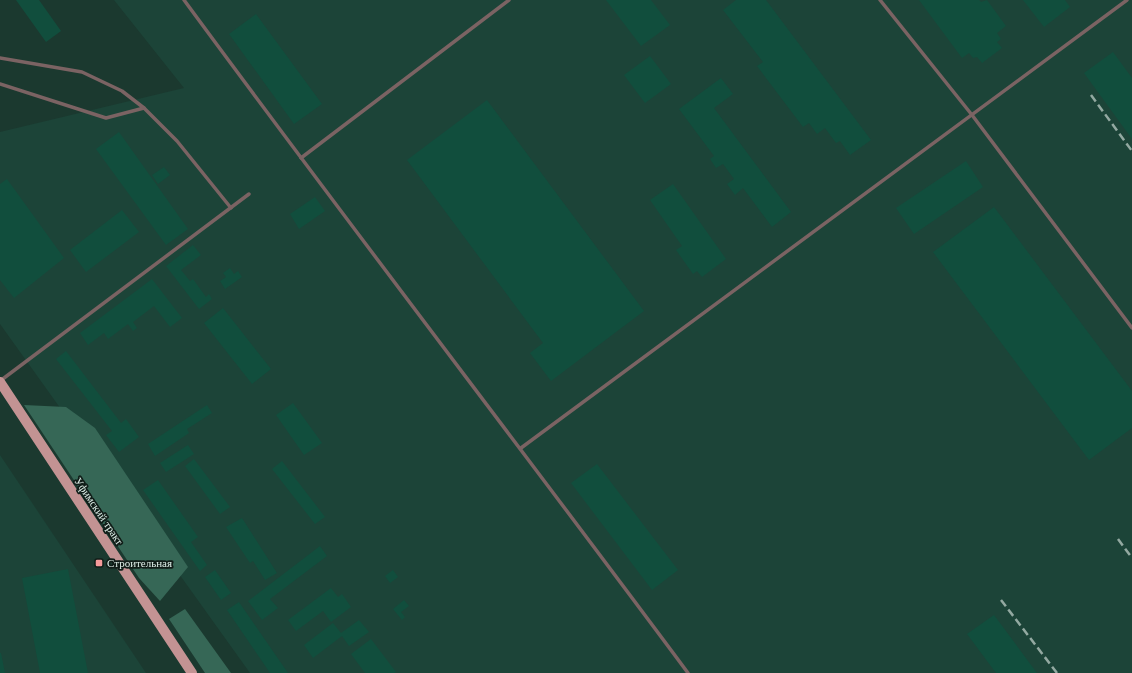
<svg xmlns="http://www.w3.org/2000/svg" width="1132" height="673" font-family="'Libre Baskerville',serif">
	<rect width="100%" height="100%" fill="#1b392f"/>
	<!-- built -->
	<g fill="#1c4438">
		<path d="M114,0H1132V673H250L0,324V132L184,88Z"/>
		<path d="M0,455L146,673H0Z"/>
	</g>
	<!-- green -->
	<g fill="#366756">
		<path d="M24,405L66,407L95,428L188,567L160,601L139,578Z"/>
		<path d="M185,609L231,673H205L169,619Z"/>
	</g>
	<!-- building -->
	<g fill="#114e3d">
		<path d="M16,0H39L61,31L46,42Z"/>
		<path d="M606,0H651L670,25L641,46Z"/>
		<path d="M736,0H766L871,140L850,155L840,141L836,143L825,128L817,134L809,123L803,127L757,66L763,62L723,10Z"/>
		<path d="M919,0H979L981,2L987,0L1006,26L997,33L1001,39L997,42L1002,48L982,63L977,57L973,58L969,53L962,58Z"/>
		<path d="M1023,0H1065L1070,7L1044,27Z"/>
		<path d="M256,14L322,104L294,124L229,34Z"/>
		<path d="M1113,52L1132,78V139L1084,73Z"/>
		<path d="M650,56L671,84L645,103L624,75Z"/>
		<path d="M721,78L733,94L714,108L791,212L772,227L743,188L735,195L727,184L734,179L723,164L716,168L710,159L714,156L679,109Z"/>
		<path d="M487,100L644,311L551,381L530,353L543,343L407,160Z"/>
		<path d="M119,132L188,229L166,245L96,149Z"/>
		<path d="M966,161L983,187L914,234L896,208Z"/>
		<path d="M164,167L170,175L158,184L152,175Z"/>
		<path d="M7,179L64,258L14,298L0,280V184Z"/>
		<path d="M673,184L726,259L702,277L697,271L693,274L676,250L682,246L650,200Z"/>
		<path d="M315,197L325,211L299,229L290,214Z"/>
		<path d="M994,207L1132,391V428L1089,460L933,252Z"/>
		<path d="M122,210L139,232L86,272L70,250Z"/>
		<path d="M193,245L201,255L181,270L190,281L193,279L206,297L209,294L212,299L199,309L166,266Z"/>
		<path d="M230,268L234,274L238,271L242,277L225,289L220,281L226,277L223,273Z"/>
		<path d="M152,279L182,318L170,327L154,306L133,322L137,328L133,331L128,324L108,339L104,333L88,345L80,333Z"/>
		<path d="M223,308L271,369L252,384L204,323Z"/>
		<path d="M66,351L121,423L126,419L139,437L119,452L106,435L112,431L56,359Z"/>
		<path d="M293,403L322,443L304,455L276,415Z"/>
		<path d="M207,405L212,413L187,429L189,433L155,456L148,444Z"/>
		<path d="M188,445L194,454L166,472L160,463Z"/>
		<path d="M194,459L230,507L220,514L185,466Z"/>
		<path d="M282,461L325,517L315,524L272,469Z"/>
		<path d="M597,464L678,570L652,590L571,483Z"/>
		<path d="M158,480L198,537L191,542L207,565L200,571L143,490Z"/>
		<path d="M242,518L277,573L265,580L253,561L250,563L226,527Z"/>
		<path d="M320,546L327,556L270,599L278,608L262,620L248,601Z"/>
		<path d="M68,569L88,673H40L22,578Z"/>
		<path d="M215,570L231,593L221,600L205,577Z"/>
		<path d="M393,570L398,577L390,583L385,576Z"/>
		<path d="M331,588L338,597L342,594L351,607L331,622L323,611L296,631L288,620Z"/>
		<path d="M404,600L409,606L401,612L405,617L402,620L393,609Z"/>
		<path d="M239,602L288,673H270L227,610Z"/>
		<path d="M994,615L1037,673H996L967,634Z"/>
		<path d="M359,620L369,632L349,646L342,636L313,658L304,645L333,623L341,633Z"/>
		<path d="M371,639L396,672L394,673H365L351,654Z"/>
		<path d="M0,653H1L5,673H0Z"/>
	</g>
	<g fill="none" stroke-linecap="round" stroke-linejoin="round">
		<!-- lane -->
		<g stroke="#7b6363" stroke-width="3.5">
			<path d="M184,0C350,226 521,448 688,673"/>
			<path d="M880,0L972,115L1132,328"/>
			<path d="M0,58L82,72L122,91L144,108L106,118L0,84"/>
			<path d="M144,108L177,141L231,208"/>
			<path d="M301,158L509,0"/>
			<path d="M0,381L249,194"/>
			<path d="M521,448L1127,0"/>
		</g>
		<!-- primary -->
		<path stroke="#c39393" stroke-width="10" d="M0,382L192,673"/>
		<!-- rail -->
		<g stroke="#93a9a1" stroke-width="2.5" stroke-dasharray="8 4" stroke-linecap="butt">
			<path d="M1091,95L1132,151"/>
			<path d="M1118,539L1132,558"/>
			<path d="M1001,600L1057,673"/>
		</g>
	</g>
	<!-- markers -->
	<rect fill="#f59b9b" stroke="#101d18" stroke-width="1.5" x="95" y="559" width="8" height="8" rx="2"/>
	<g text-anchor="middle" stroke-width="3.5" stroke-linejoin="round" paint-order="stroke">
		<!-- street labels -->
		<g font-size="11" fill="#dff0e9" stroke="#101d18">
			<text transform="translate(99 511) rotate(56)" y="4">Уфимский тракт</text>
		</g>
		<!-- poi labels -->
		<g font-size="11" fill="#dff0e9" stroke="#101d18" text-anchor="start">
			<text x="107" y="567">Строительная</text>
		</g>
	</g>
</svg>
